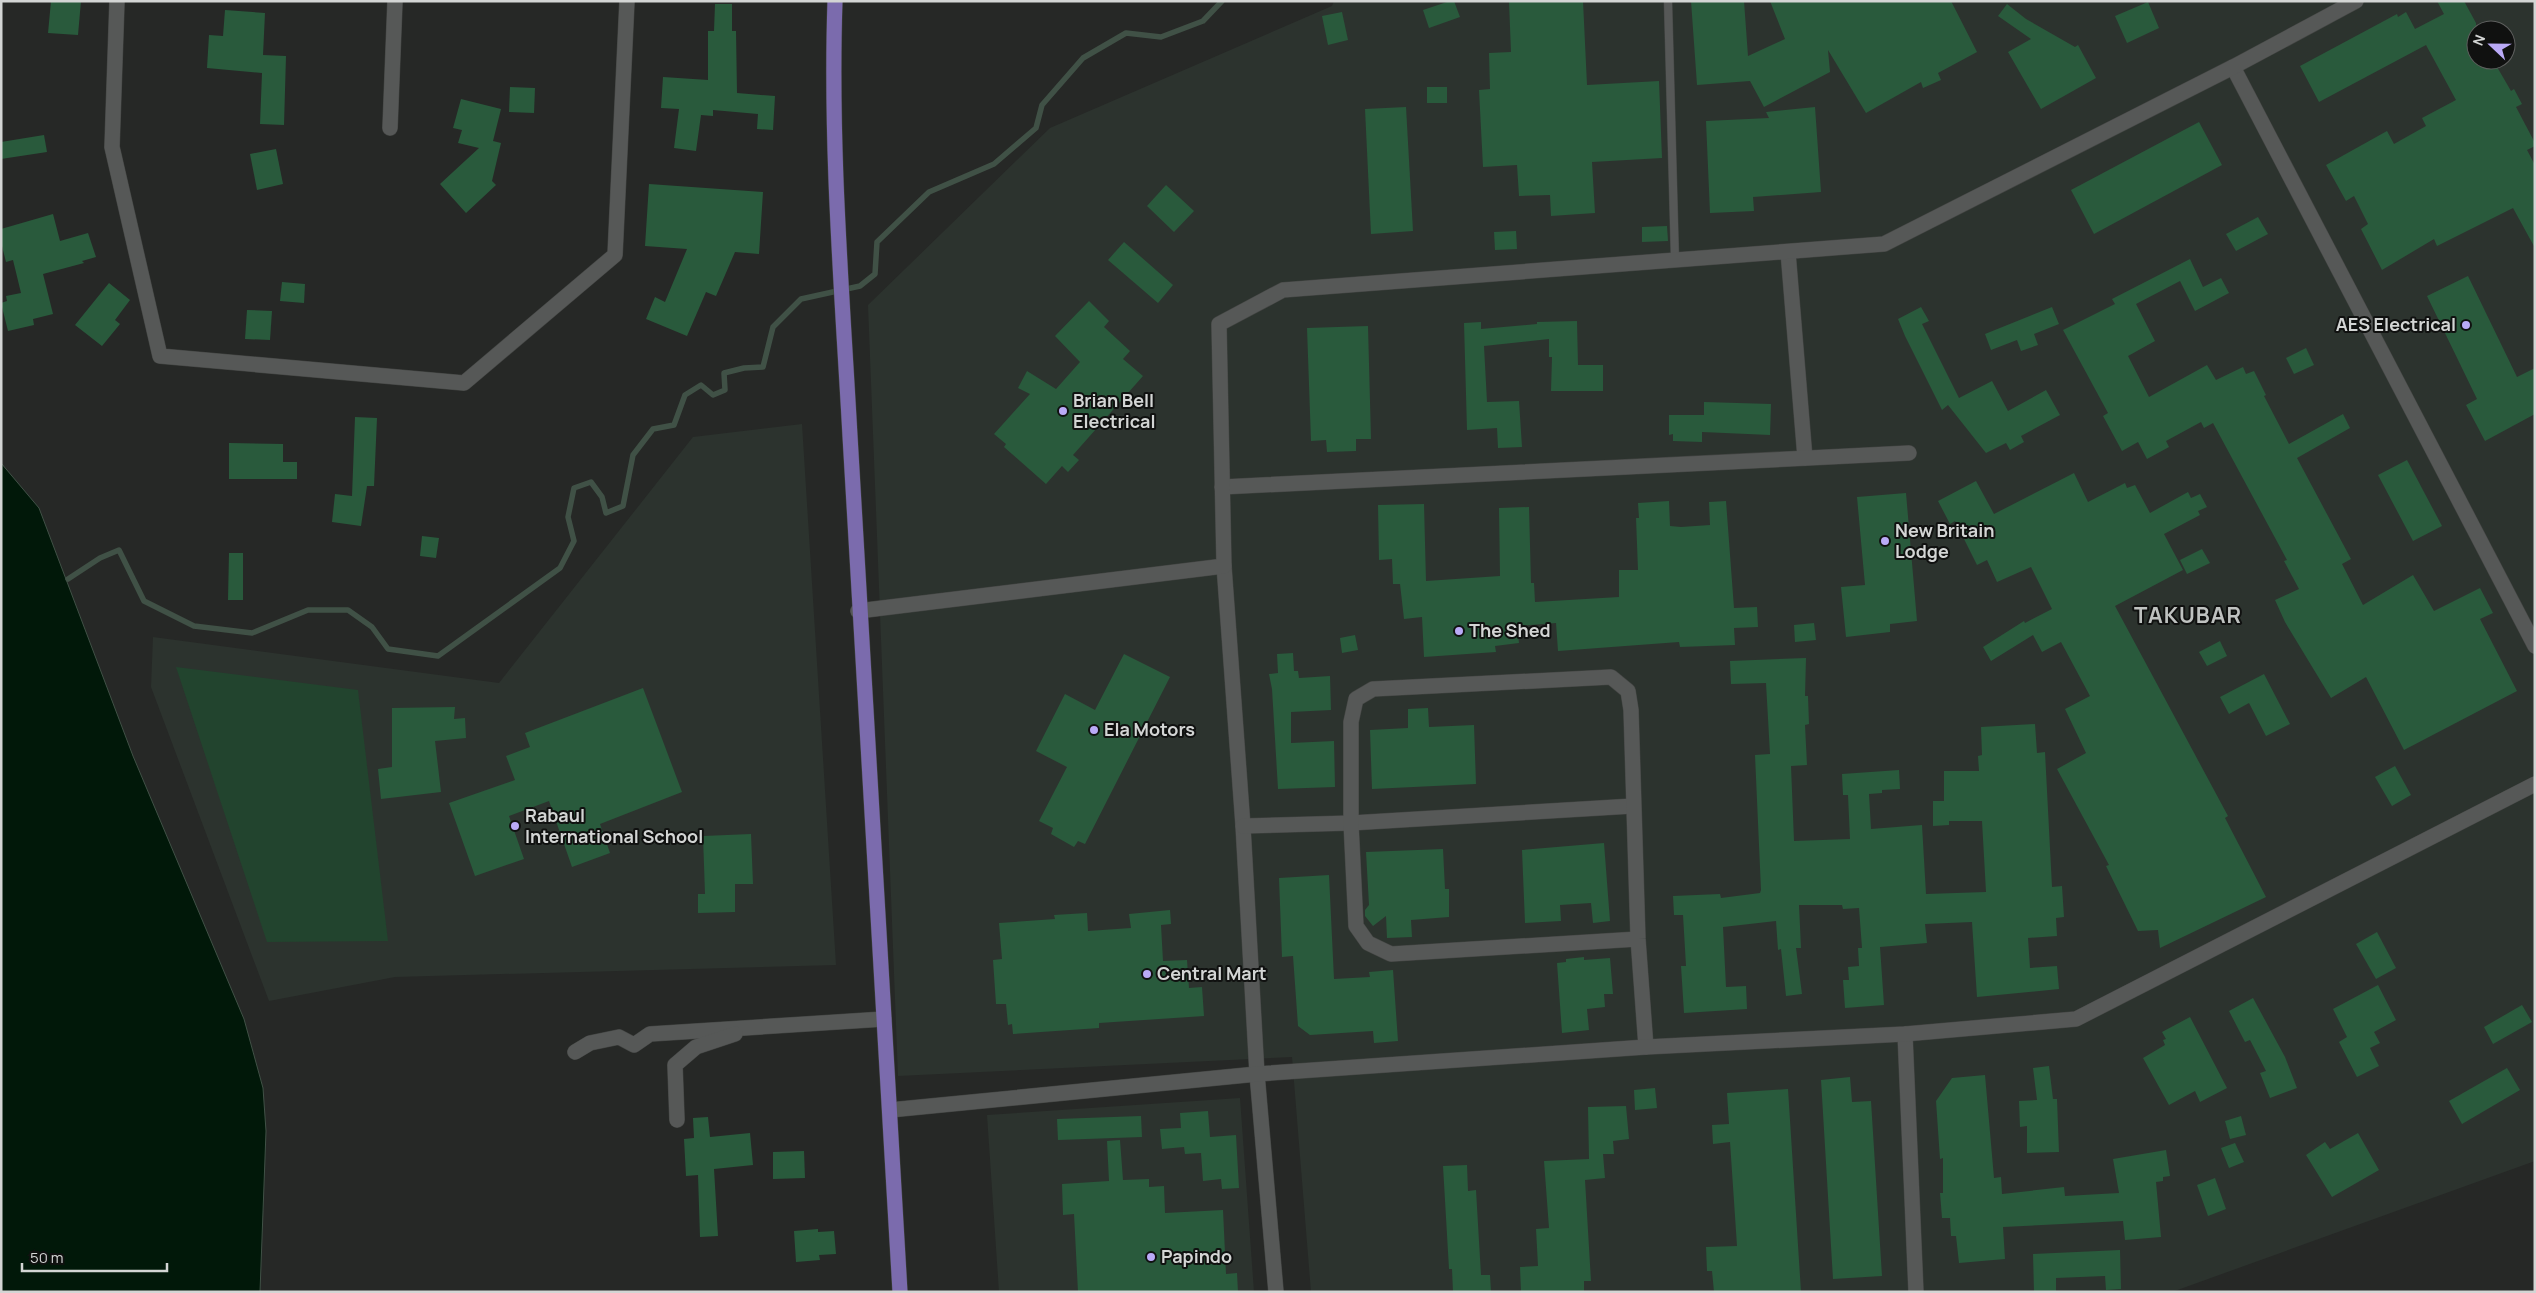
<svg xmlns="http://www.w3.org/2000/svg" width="2536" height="1293" font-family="Manrope,sans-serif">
	<rect width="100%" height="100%" fill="#262826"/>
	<!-- built -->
	<g fill="#2c332e" fill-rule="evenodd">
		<path d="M1334,1H2535V1161L2172,1292H1311L1292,1057L898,1076L868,305L1050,128L1332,6ZM2476,30H2506V60H2476Z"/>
		<path d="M802,424L836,965L395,977L269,1001L151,687L153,637L499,683L693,437Z"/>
		<path d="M1240,1098L1254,1292H999L987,1115Z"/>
	</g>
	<!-- green -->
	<path fill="#22442e" d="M176,667L358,690L388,941L267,942Z"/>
	<!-- water -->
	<path fill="#011809" stroke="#405146" d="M1,463L39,508L133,756L244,1019L263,1088L266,1131L260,1292H1Z"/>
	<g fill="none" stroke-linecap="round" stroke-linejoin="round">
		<!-- stream -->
		<path stroke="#405146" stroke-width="5.5" d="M68,579L100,558L119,550L144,601L194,626L252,633L308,610H348L372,627L388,649L438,656L560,568L574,541L568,517L574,488L591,482L602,497L606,513L623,506L633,455L653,429L674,425L685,395L701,385L713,395L725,390L724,373L744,368L763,367L773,327L801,299L860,286L875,274L877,242L929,192L994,164L1036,128L1042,105L1083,58L1126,33L1161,37L1203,21L1222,1"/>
	</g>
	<!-- building -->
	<g fill="#295a3c">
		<path d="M51,1H81L78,35L48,33Z"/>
		<path d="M1450,1H1454L1460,17L1429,28L1423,10Z"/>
		<path d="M1583,1L1587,85L1659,81L1662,158L1592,162L1595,213L1551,216L1550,195L1519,196L1517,165L1483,167L1479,90L1490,89L1489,53L1511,52L1509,2Z"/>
		<path d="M1691,1H1744L1748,56L1785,39L1770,1H1951L1977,52L1938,73L1941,80L1923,88L1921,82L1866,113L1828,50L1830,72L1764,107L1750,81L1697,85Z"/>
		<path d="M2437,1H2464L2476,23V60H2493L2511,91L2514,89L2522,104L2516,107L2535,143V146L2527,150L2535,165V248L2513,208L2437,246L2434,239L2382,270L2361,229L2368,224L2354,196L2346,201L2326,165L2387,131L2394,144L2426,126L2422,118L2456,100L2426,45L2319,102L2300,66L2397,14L2398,17L2406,12L2415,29L2444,14Z"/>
		<path d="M2148,2L2159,28L2127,43L2115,16Z"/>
		<path d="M715,4H732V31H736L737,93L775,96L773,130L757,129L758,114L713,110V116L701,115L696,151L674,148L679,109L661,108L663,77L708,80V31H714Z"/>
		<path d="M2007,4L2026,19L2075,47L2078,45L2096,78L2041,109L2008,52L2031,39L1998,16Z"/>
		<path d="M225,10L265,13L263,55L286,56L284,125L260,124L262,73L207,68L209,35L223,36Z"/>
		<path d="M1342,12L1348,40L1328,45L1322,16Z"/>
		<path d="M510,87L535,88L534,113L509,112Z"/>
		<rect x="1427" y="87" width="20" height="16"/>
		<path d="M461,99L501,109L493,141L501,143L492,181L496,185L466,213L440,184L479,148L458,143L462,130L453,128Z"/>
		<path d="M1406,107L1413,231L1371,234L1365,109Z"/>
		<path d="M1815,107L1821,192L1753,197L1754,211L1710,213L1706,121L1769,118L1766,112Z"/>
		<path d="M2199,122L2222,165L2094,234L2071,190Z"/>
		<path d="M44,135L47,152L1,159V142Z"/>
		<path d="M276,149L283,184L257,190L250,154Z"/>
		<path d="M649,184L763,192L759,254L735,252L716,296L706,292L687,336L646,319L655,297L665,302L687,249L645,246Z"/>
		<path d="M1166,185L1194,211L1174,232L1147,206Z"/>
		<path d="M53,214L60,241L88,233L96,257L82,261L84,263L43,274L53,314L33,319L34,325L8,331L1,303L7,301L6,296L21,293L13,260L6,262L1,242V229Z"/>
		<path d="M2258,217L2268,234L2236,251L2226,234Z"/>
		<path d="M1667,226L1668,241L1642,242V227Z"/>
		<path d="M1516,231L1517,249L1495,250L1494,232Z"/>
		<path d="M1124,242L1173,285L1158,303L1108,260Z"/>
		<path d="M2190,259L2203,287L2221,278L2229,293L2195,311L2180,281L2136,304L2155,341L2128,356L2149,397L2207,365L2216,380L2243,367L2246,374L2254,371L2266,395L2264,396L2289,444L2343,414L2350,428L2297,458L2351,559L2342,564L2363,605L2413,575L2434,611L2480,588L2493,613L2480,619L2517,691L2404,750L2366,677L2331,698L2285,622L2275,600L2299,589L2284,561L2287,560L2213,423L2204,428L2201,422L2166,441L2169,447L2147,459L2138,442L2122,451L2103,416L2108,413L2063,330L2115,304L2112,299Z"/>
		<path d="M2468,276L2517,377L2535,368V414L2485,441L2466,405L2477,399L2427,296Z"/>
		<path d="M282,282L305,284L304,303L280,301Z"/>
		<path d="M109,283L130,300L115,320L120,324L102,346L75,325Z"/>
		<path d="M1089,301L1109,321L1104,327L1130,351L1123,359L1143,376L1073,455L1079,460L1068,472L1062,466L1046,484L1004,447L1006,444L994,434L1030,394L1018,388L1027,371L1056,389L1080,362L1055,336Z"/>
		<path d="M1921,307L1929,321L1922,324L1959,398L1992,381L2008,411L2046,390L2060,415L2021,436L2024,442L2010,450L2006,443L1986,453L1948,405L1942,410L1905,336L1898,319Z"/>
		<path d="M2052,307L2059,324L2034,334L2038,345L2021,351L2017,340L1991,350L1985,334Z"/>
		<path d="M247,310L272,311L270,340L245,339Z"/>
		<path d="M1577,321L1578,365H1603V391H1551L1552,357H1549V339L1484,346L1487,402L1519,401L1522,447L1498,448L1497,428L1467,430L1464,323L1481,322V329L1537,324V322Z"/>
		<path d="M1368,326L1371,439H1356V451L1327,452L1326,440L1311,441L1307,328Z"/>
		<path d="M2306,348L2314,365L2294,374L2286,358Z"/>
		<path d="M1704,402L1771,404L1770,435L1702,432V442L1673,441V434L1669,435V415H1704Z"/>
		<path d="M355,417L377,418L374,486H367L361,526L332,522L335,494L352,496Z"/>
		<path d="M229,443L283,444V462H297V479H229Z"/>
		<path d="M2407,460L2442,526L2413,541L2378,475Z"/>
		<path d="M2074,473L2088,502L2125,483L2127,488L2135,485L2150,513L2188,492L2191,498L2200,494L2207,507L2198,511L2200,515L2164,534L2183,570L2115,606L2228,816L2225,818L2266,897L2160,948L2158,930L2138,931L2106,866L2109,865L2057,769L2086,753L2065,709L2090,696L2061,642L2042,652L2033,635L1991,661L1983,647L2024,621L2025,623L2052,609L2031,567L1997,582L1987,560L1977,565L1955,521L1950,524L1938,501L1976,481L1994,514Z"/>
		<path d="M1906,493L1917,621L1890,624V632L1846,637L1841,587L1865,585L1857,497Z"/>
		<path d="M1669,501L1670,526L1681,527L1710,525L1709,502L1726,501L1734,608L1757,607L1758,627L1734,628L1735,645L1680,647L1679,642L1558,651L1556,623L1517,626L1519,643L1495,646L1496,652L1424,657L1422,617L1404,619L1400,584H1393L1392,559L1379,560L1378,505L1424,504L1426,581L1500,576L1499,508L1529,507L1531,583H1534L1535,602L1619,597V570H1638L1636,518H1639L1638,503Z"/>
		<path d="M422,536L439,538L436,558L420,556Z"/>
		<path d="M2202,549L2210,563L2187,574L2180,560Z"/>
		<path d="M229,553H243V600H228Z"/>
		<path d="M1814,623L1816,640L1795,642L1794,625Z"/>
		<path d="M1355,635L1358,650L1342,653L1340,638Z"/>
		<path d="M2220,641L2227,656L2207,666L2199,652Z"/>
		<path d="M1293,653L1294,671H1298L1299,678L1330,676L1331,710L1291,712V743L1334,741L1335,787L1278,789L1272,689L1269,674L1278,673L1277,654Z"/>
		<path d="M1124,654L1170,677L1085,844L1078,841L1074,847L1051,834L1053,828L1039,821L1067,767L1036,751L1065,694L1095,710Z"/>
		<path d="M1806,658L1805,696H1808L1809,724L1805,725L1807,765L1791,766L1794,841L1850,839L1848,795H1843L1842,774L1899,770L1900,789L1882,790V793L1869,794L1871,829L1922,825L1926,894L1986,892L1982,821H1949V825L1933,826V801H1944V771H1979L1978,756L1982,755L1981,727L2035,724L2037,753L2045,752L2052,887L2062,886L2064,917L2056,918L2057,936L2028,938L2030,968L2057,966L2059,989L1977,997L1972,922L1925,924L1927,943L1880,947L1884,1005L1845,1008L1843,980H1849L1848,967L1859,966L1858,948H1862L1859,908L1843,909L1842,905H1799L1801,948H1796L1802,994L1786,996L1781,949L1778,950L1776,921L1723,927L1726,987L1746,986L1747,1009L1684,1013L1681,966H1686L1683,915H1674L1673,896L1720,894L1721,898L1760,893L1761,890L1755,755L1770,754L1766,683L1731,684L1730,661Z"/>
		<path d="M2264,674L2290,724L2266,736L2249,703L2229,714L2220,697Z"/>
		<path d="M643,688L682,792L600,824L610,853L572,867L549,801L509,816L524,859L475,876L449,803L515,780L506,756L530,747L525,733Z"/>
		<path d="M455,707L454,719L465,718L466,738L435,741L441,792L381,799L378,769L392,767V708Z"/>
		<path d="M1428,708L1429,727L1474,725L1476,784L1372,789L1370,730L1408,728V709Z"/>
		<path d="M2395,766L2411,795L2392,806L2375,777Z"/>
		<path d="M751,834L753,884H735V912L698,913V894H705L703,836Z"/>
		<path d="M1604,843L1610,921L1593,923L1591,903L1560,905L1561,921L1525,923L1522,850Z"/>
		<path d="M1443,849L1445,889H1449V917L1411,920L1412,937L1387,938L1386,916L1373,926L1365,916V910L1369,905L1366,852Z"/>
		<path d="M1329,875L1334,979L1370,977L1369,972L1393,970L1398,1041L1374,1043L1373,1031L1310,1035L1298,1026L1293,956L1282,957L1279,878Z"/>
		<path d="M1170,910L1171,924L1161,925L1163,961L1187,960L1189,988L1202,987L1204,1016L1099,1023V1028L1013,1034L1012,1024L1008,1025L1006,1004H996L993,960L1002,959L999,923L1055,919L1054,915L1087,913L1088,931L1131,928L1129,914Z"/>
		<path d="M2377,932L2396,968L2376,979L2356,944Z"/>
		<path d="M1584,957V960L1610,958L1613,994H1604L1605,1007L1587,1009L1589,1030L1562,1033L1557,963L1566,962V959Z"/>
		<path d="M2378,985L2396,1020L2374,1032L2380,1043L2370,1048L2379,1066L2357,1077L2339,1042L2347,1037L2333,1009Z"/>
		<path d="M2253,998L2285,1057L2297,1088L2270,1098L2260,1073L2266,1071L2250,1040L2245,1042L2229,1011Z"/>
		<path d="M2522,1005L2532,1022L2493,1044L2484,1027Z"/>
		<path d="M2190,1017L2227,1088L2200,1102L2195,1091L2169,1105L2143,1058L2165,1045L2163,1040L2166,1039L2162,1032Z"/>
		<path d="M2049,1066L2053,1099H2057L2059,1152L2027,1153V1126L2020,1127L2019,1101L2037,1100L2033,1068Z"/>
		<path d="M2507,1068L2520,1090L2462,1124L2449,1101Z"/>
		<path d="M1985,1075L1994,1178L2001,1177L2002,1194L2064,1187L2065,1196L2119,1193L2113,1159L2166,1150L2170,1176L2163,1177V1181L2156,1182L2161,1237L2125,1240L2123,1221L2003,1227L2005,1259L1959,1263L1956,1236H1951L1950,1218H1942L1940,1193H1943V1158L1940,1159L1936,1101L1952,1078Z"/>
		<path d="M1850,1077L1852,1102L1871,1101L1882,1276L1833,1279L1821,1080Z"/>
		<path d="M1655,1088L1657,1108L1635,1110L1634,1090Z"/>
		<path d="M1788,1089L1801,1292H1714L1712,1271H1707L1706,1247L1737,1246L1730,1142L1713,1144L1712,1125L1729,1124L1727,1093Z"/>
		<path d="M1626,1106L1629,1139L1613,1141L1614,1154H1603L1605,1178L1585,1180L1591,1281H1584V1292H1521L1520,1267L1538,1266L1536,1229L1549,1228L1544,1161L1589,1159L1588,1107Z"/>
		<path d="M1208,1111L1210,1137L1236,1135L1239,1188L1222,1189L1221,1179L1203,1181L1201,1153L1185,1154L1184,1147L1162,1149L1160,1129L1181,1128L1180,1113Z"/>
		<path d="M1141,1116L1142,1137L1058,1140L1057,1119Z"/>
		<path d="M2241,1116L2246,1135L2230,1139L2225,1121Z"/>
		<path d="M708,1117L710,1137L750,1133L753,1165L714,1169L718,1236L700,1237L698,1175L686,1176L684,1139L694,1138L693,1118Z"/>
		<path d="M2358,1133L2379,1170L2332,1197L2306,1155L2325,1142L2330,1149Z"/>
		<path d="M1120,1140L1123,1180L1149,1179V1187L1164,1186L1165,1213L1223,1210L1226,1274L1237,1273L1238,1292H1078L1074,1214L1063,1215L1062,1184L1109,1181L1107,1141Z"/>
		<path d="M2235,1143L2244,1162L2229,1168L2221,1148Z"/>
		<path d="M804,1151L805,1178L773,1179V1152Z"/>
		<path d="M1467,1165L1468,1191L1476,1190L1481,1275H1490L1491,1292H1453L1452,1269H1449L1443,1166Z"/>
		<path d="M2215,1178L2226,1209L2208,1216L2197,1185Z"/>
		<path d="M818,1229V1232L834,1231L836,1254L819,1255L820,1260L796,1262L794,1231Z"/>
		<path d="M2120,1250L2121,1289L2106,1290L2105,1276L2056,1278V1292H2034L2033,1254Z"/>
	</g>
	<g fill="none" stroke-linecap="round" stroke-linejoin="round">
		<!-- lane casing -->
		<g stroke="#424442" stroke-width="9">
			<path id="lane" d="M1668,1L1675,260"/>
		</g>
		<!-- street casing -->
		<g stroke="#424442" stroke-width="16">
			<g id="street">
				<path d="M117,1L112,147L160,356L464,383L615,255L627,1"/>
				<path d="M2233,67L2535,646"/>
				<path d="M390,128L395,1"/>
				<path d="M1788,252L1805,458"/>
				<path d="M1222,487L1909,453"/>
				<path d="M1224,566L1243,826L1257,1074L1276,1292"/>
				<path d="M858,611L1224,566L1219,324L1283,290L1884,244L2233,67L2356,1"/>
				<path d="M1243,826L1351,823L1633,806"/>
				<path d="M1638,939L1391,954L1368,943L1356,926L1351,823V722L1356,699L1373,689L1611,677L1628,691L1631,710L1638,939L1646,1047"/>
				<path d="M1905,1034L1916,1292"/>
				<path d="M575,1052L590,1043L619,1037L634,1045L650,1034L884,1019"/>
				<path d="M890,1110L1257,1074L1646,1047L1905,1034L2076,1019L2535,784"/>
				<path d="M677,1120L675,1065L696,1047L735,1034"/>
			</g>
		</g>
		<!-- primary casing -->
		<g stroke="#424442" stroke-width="16">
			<path id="primary" d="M835,1C830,146 842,291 850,436C864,721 884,1006 900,1292"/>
		</g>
		<!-- lane -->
		<use href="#lane" stroke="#565857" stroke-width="8"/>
		<!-- street -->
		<use href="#street" stroke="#565857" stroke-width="15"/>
		<!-- primary -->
		<use href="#primary" stroke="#7b6bad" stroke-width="15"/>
	</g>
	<!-- markers -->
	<g fill="#baaaf7" stroke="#101110" stroke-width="2">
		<circle cx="2466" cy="325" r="5"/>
		<circle cx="1063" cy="411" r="5"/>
		<circle cx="1885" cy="541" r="5"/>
		<circle cx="1459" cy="631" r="5"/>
		<circle cx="1094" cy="730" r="5"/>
		<circle cx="515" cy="826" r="5"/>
		<circle cx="1147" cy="974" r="5"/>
		<circle cx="1151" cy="1257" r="5"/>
	</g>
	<g text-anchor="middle" stroke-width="4" stroke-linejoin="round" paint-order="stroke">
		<!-- poi labels -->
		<g font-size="18" font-weight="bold" fill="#d3d5d4" stroke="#101110" text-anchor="start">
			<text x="2456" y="331" text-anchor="end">AES Electrical</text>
			<text x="1073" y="407">Brian Bell<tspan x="1073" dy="21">Electrical</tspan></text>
			<text x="1895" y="537">New Britain<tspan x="1895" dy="21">Lodge</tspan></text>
			<text x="1469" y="637">The Shed</text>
			<text x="1104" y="736">Ela Motors</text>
			<text x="525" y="822">Rabaul<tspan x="525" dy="21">International School</tspan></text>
			<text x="1157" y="980">Central Mart</text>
			<text x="1161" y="1263">Papindo</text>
		</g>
		<!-- district labels -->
		<g font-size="22" font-weight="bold" letter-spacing="1" fill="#bfc2c0" stroke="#101110">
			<text x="2188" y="623">TAKUBAR</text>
		</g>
	</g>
	<!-- border -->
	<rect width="2536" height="1293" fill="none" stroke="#d3d5d4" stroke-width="5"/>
	<!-- north arrow -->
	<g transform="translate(2491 45) rotate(292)"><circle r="24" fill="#101110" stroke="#5e5f5e"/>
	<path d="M0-4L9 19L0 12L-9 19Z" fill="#baaaf7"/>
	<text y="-8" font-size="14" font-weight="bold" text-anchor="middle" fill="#d3d5d4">N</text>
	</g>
	<!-- scale -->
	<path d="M22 1263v8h145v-8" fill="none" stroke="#d3d5d4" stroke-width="2.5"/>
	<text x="30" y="1263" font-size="15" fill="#d3d5d4" stroke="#101110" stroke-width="4" paint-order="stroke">50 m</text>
</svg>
